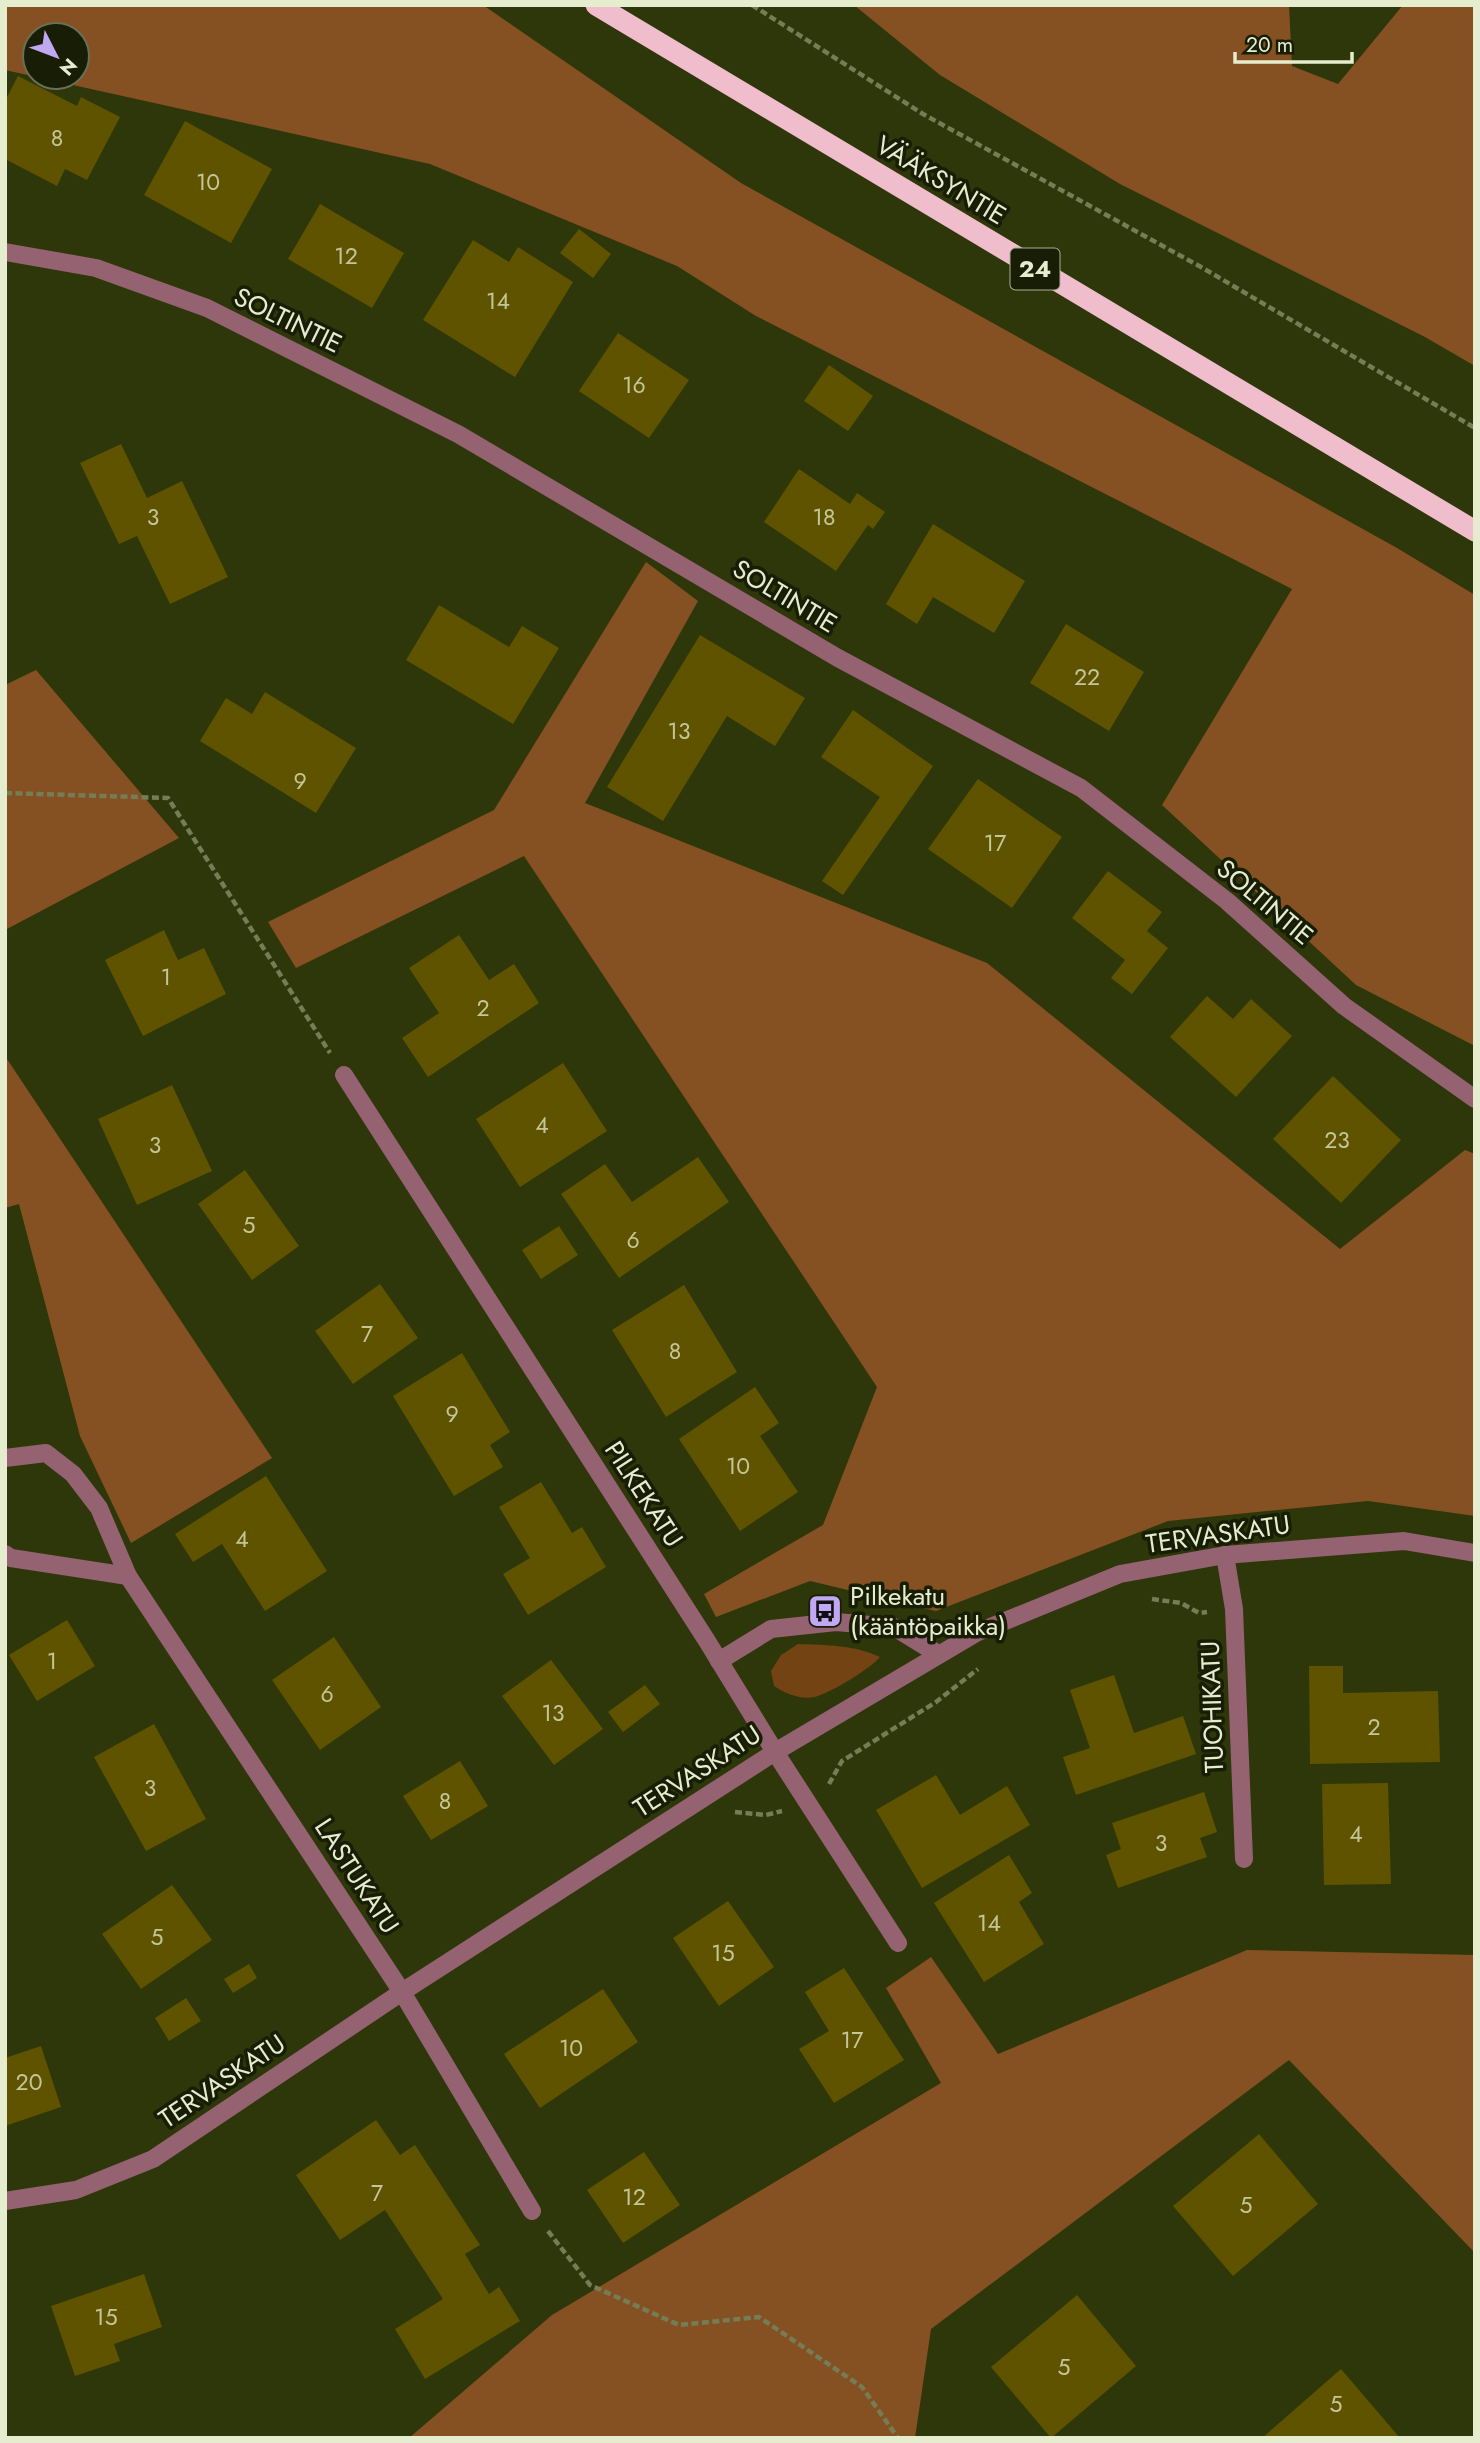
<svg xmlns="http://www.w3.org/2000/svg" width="1480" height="2443" font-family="Jost,sans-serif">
	<rect width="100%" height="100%" fill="#2e3709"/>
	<!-- green -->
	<path fill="#744313" d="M798,1644C826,1645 855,1645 880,1657C870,1669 833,1691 818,1696C803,1701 786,1694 774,1686L771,1671L781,1655Z"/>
	<!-- forest -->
	<g fill="#855123" fill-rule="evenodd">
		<path d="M5,5H483L741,183L1397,548L1475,595V1046L1356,985L1162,805L1292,589L756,316L677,266L430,164L5,70ZM35,35H77V77H35Z"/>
		<path d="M854,5H1289L1292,66L1338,84L1403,5H1475V366L1425,337L1120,184L940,75Z"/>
		<path d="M646,562L698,601L585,803L987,963L1340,1249L1465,1150L1475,1154V1516L1368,1501L1168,1521L936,1611L810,1581L716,1617L704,1594L823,1525L877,1387L524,856L296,968L268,922L494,810Z"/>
		<path d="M36,670L179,838L5,930V685Z"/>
		<path d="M5,1056L272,1458L131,1543L80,1436L19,1204L5,1208Z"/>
		<path d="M1247,1950L1475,1955V2253L1289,2060L931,2329L915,2438H409L552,2315L941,2083L886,1988L931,1957L998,2054Z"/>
	</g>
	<!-- building -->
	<g fill="#5f5300">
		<path d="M18,76L77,106L81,97L120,117L87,180L65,169L57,186L5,159V101Z"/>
		<path d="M185,121L272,169L231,243L144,195Z"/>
		<path d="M320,204L404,253L372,308L288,259Z"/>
		<path d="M579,229L611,254L593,278L560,253Z"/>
		<path d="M473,240L509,262L518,247L573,282L515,377L423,320Z"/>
		<path d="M618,333L689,380L649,438L579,391Z"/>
		<path d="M829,365L873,396L848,431L804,401Z"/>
		<path d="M121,444L147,498L182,481L228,577L170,604L137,536L119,544L80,463Z"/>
		<path d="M799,469L850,504L857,493L885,512L873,529L868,525L836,571L764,522Z"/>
		<path d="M933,524L1025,581L994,633L933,597L917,624L886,604Z"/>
		<path d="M439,605L509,647L522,626L559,648L513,724L406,660Z"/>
		<path d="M1066,624L1144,672L1109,731L1030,683Z"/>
		<path d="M700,635L805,698L775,746L727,716L663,821L607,787Z"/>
		<path d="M265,692L356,748L316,813L200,741L226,698L252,714Z"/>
		<path d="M853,710L933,766L843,895L822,881L880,797L821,757Z"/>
		<path d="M978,779L1062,837L1012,908L928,849Z"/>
		<path d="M1108,871L1162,912L1147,931L1168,948L1132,994L1111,978L1125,960L1072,918Z"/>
		<path d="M164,930L178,960L204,948L226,994L143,1036L105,960Z"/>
		<path d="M459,935L489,980L514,964L539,1003L428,1077L402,1038L439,1013L409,968Z"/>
		<path d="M1207,996L1233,1019L1251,999L1292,1036L1236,1097L1170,1037Z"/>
		<path d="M563,1063L607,1131L520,1187L476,1119Z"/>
		<path d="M1333,1076L1401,1140L1341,1203L1273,1139Z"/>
		<path d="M172,1085L212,1171L137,1205L98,1119Z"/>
		<path d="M698,1157L729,1202L619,1278L561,1194L605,1164L632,1202Z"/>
		<path d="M245,1170L299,1246L252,1280L198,1204Z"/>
		<path d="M559,1226L578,1255L541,1279L522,1250Z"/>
		<path d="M380,1284L418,1338L353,1384L315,1331Z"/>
		<path d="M684,1285L737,1372L666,1417L612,1330Z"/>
		<path d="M462,1353L510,1432L490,1445L503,1467L454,1496L393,1396Z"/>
		<path d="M755,1387L779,1423L760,1436L798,1492L740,1531L679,1439Z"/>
		<path d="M266,1476L327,1571L265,1611L222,1544L193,1562L175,1534Z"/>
		<path d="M541,1482L572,1533L582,1527L606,1567L528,1615L503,1574L530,1558L499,1507Z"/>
		<path d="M67,1620L95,1666L37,1701L9,1655Z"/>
		<path d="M334,1637L381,1707L320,1750L272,1680Z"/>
		<path d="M551,1660L603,1729L554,1765L502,1696Z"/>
		<path d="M1309,1666H1343V1693L1438,1691L1440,1762L1310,1764Z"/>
		<path d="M1114,1675L1134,1733L1183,1716L1196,1754L1076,1795L1063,1757L1090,1748L1070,1690Z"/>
		<path d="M645,1685L660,1704L623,1732L608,1712Z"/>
		<path d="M154,1724L206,1819L146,1851L94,1757Z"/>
		<path d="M460,1761L488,1806L431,1840L403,1796Z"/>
		<path d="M936,1775L960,1815L1007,1786L1030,1825L922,1888L876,1810Z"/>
		<path d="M1388,1783L1391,1884L1324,1885L1322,1784Z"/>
		<path d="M1204,1792L1217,1832L1200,1838L1207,1857L1118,1888L1106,1855L1121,1849L1112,1823Z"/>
		<path d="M1009,1855L1032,1893L1019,1902L1044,1944L984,1982L934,1903Z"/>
		<path d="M172,1885L212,1940L141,1989L102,1934Z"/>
		<path d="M728,1901L774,1967L719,2006L673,1938Z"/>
		<path d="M249,1964L257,1978L233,1993L224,1979Z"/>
		<path d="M844,1968L904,2060L834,2103L799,2049L829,2031L805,1992Z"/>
		<path d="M603,1989L638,2042L540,2108L504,2054Z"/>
		<path d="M186,1998L201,2021L169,2041L155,2018Z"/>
		<path d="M41,2046L61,2107L5,2126V2058Z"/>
		<path d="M376,2120L400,2155L415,2145L480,2245L465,2254L489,2294L499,2287L520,2321L425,2379L395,2329L443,2299L385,2210L340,2240L296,2175Z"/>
		<path d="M1259,2134L1318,2204L1233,2276L1173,2206Z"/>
		<path d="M644,2152L680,2205L623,2243L587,2190Z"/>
		<path d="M144,2274L162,2327L114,2344L120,2361L75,2376L51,2306Z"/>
		<path d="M1077,2295L1136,2366L1051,2438L991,2367Z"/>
		<path d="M1341,2369L1400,2438H1262Z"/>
	</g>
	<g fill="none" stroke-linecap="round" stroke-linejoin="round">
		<!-- path -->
		<g stroke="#747d55" stroke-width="4.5" stroke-dasharray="7 3.5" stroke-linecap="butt">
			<path d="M752,5L923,114L1201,267L1475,428"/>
			<path d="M5,793L168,798L330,1053"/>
			<path d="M1152,1599L1181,1603L1199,1613L1207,1612"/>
			<path d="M829,1784L842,1761L936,1702L978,1669"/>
			<path d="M735,1812L766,1815L782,1811"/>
			<path d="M548,2231L590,2285L679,2325L759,2317L862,2387L898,2438"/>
		</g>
		<!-- lane -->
		<path stroke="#956272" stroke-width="18" d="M719,1661L771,1629L836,1622L894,1627L938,1654"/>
		<!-- street -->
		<g stroke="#956272" stroke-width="18">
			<path d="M5,252L96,268L207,308L458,434L838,658L1081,788L1227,901L1344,1006L1475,1099"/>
			<path d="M344,1075L707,1641L775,1752L898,1943"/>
			<path d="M5,1458L46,1453L73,1474L99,1508L128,1576L402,1992L532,2211"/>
			<path d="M5,1554L11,1558L128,1576"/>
			<path d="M1225,1555L1234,1609L1244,1859"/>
			<path d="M5,2201L76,2190L153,2159L402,1992L775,1752L976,1633L1120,1574L1225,1555L1404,1541L1475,1553"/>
		</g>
		<!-- highway -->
		<path stroke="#f0bdcc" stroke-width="21" d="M596,5L1475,531"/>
	</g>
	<!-- icons -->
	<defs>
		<g id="bus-square" transform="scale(1.75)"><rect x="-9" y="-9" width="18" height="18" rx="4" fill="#c1a8f3" stroke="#181d05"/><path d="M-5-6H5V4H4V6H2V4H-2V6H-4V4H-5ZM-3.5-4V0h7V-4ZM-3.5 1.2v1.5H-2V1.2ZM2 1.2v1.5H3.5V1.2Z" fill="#111"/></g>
	</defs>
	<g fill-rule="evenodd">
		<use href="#bus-square" x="825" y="1611"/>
	</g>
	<g text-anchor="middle" stroke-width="7" stroke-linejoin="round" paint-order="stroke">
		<!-- number labels -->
		<g font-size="23" fill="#c4c69a">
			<text x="57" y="146">8</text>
			<text x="208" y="190">10</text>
			<text x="346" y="264">12</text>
			<text x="498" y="309">14</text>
			<text x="634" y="393">16</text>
			<text x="153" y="525">3</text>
			<text x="824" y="525">18</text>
			<text x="1087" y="685">22</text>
			<text x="679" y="739">13</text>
			<text x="300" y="789">9</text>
			<text x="995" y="851">17</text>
			<text x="166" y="985">1</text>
			<text x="483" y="1016">2</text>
			<text x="542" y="1133">4</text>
			<text x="1337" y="1148">23</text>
			<text x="155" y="1153">3</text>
			<text x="249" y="1233">5</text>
			<text x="633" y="1248">6</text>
			<text x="367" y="1342">7</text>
			<text x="675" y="1359">8</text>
			<text x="452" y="1422">9</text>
			<text x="738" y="1474">10</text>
			<text x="242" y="1547">4</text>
			<text x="52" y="1669">1</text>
			<text x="327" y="1702">6</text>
			<text x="553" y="1721">13</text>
			<text x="1374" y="1735">2</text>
			<text x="150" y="1796">3</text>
			<text x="445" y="1809">8</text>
			<text x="1356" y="1842">4</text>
			<text x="1161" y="1851">3</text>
			<text x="989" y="1931">14</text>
			<text x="157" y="1945">5</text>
			<text x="723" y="1961">15</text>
			<text x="852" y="2048">17</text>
			<text x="571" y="2056">10</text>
			<text x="29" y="2090">20</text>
			<text x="377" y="2201">7</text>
			<text x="634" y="2205">12</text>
			<text x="1246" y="2213">5</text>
			<text x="106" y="2325">15</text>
			<text x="1064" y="2375">5</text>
			<text x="1336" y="2412">5</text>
		</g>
		<!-- shield labels -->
		<rect fill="#181d05" stroke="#a8af92" stroke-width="2" x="1010.5" y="248.5" width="49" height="41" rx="5"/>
		<g font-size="24" font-weight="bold" fill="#e5edce">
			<text x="1035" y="277">24</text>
		</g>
		<!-- street labels -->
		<g font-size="26" fill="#e5edce" stroke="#181d05">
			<text transform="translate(941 180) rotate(31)" y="9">VÄÄKSYNTIE</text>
			<text transform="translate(288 320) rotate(26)" y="9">SOLTINTIE</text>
			<text transform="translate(785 596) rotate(31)" y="9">SOLTINTIE</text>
			<text transform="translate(1265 902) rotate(40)" y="9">SOLTINTIE</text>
			<text transform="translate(644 1494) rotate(57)" y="9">PILKEKATU</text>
			<text transform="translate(1218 1534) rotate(-8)" y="9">TERVASKATU</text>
			<text transform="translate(1212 1707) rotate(-92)" y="9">TUOHIKATU</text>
			<text transform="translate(697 1771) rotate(-33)" y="9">TERVASKATU</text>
			<text transform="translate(357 1876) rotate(57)" y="9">LASTUKATU</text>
			<text transform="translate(222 2081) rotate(-34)" y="9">TERVASKATU</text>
		</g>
		<!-- poi labels -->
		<g font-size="26" fill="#e5edce" stroke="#181d05" text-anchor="start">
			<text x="850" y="1605">Pilkekatu<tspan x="850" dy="30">(kääntöpaikka)</tspan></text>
		</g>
	</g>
	<!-- border -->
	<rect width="1480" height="2443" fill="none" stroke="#e5edce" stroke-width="14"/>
	<!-- north arrow -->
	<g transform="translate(56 56) rotate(132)"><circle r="33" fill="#181d05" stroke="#6a7055" stroke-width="2"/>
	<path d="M0-5L12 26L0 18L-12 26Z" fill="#c1a8f3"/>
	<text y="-10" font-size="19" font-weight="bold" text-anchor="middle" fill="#e5edce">N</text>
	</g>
	<!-- scale -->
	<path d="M1235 52v10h117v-10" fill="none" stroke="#e5edce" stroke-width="3.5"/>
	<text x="1246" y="52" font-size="21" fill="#e5edce" stroke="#181d05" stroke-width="5" paint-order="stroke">20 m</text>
</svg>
